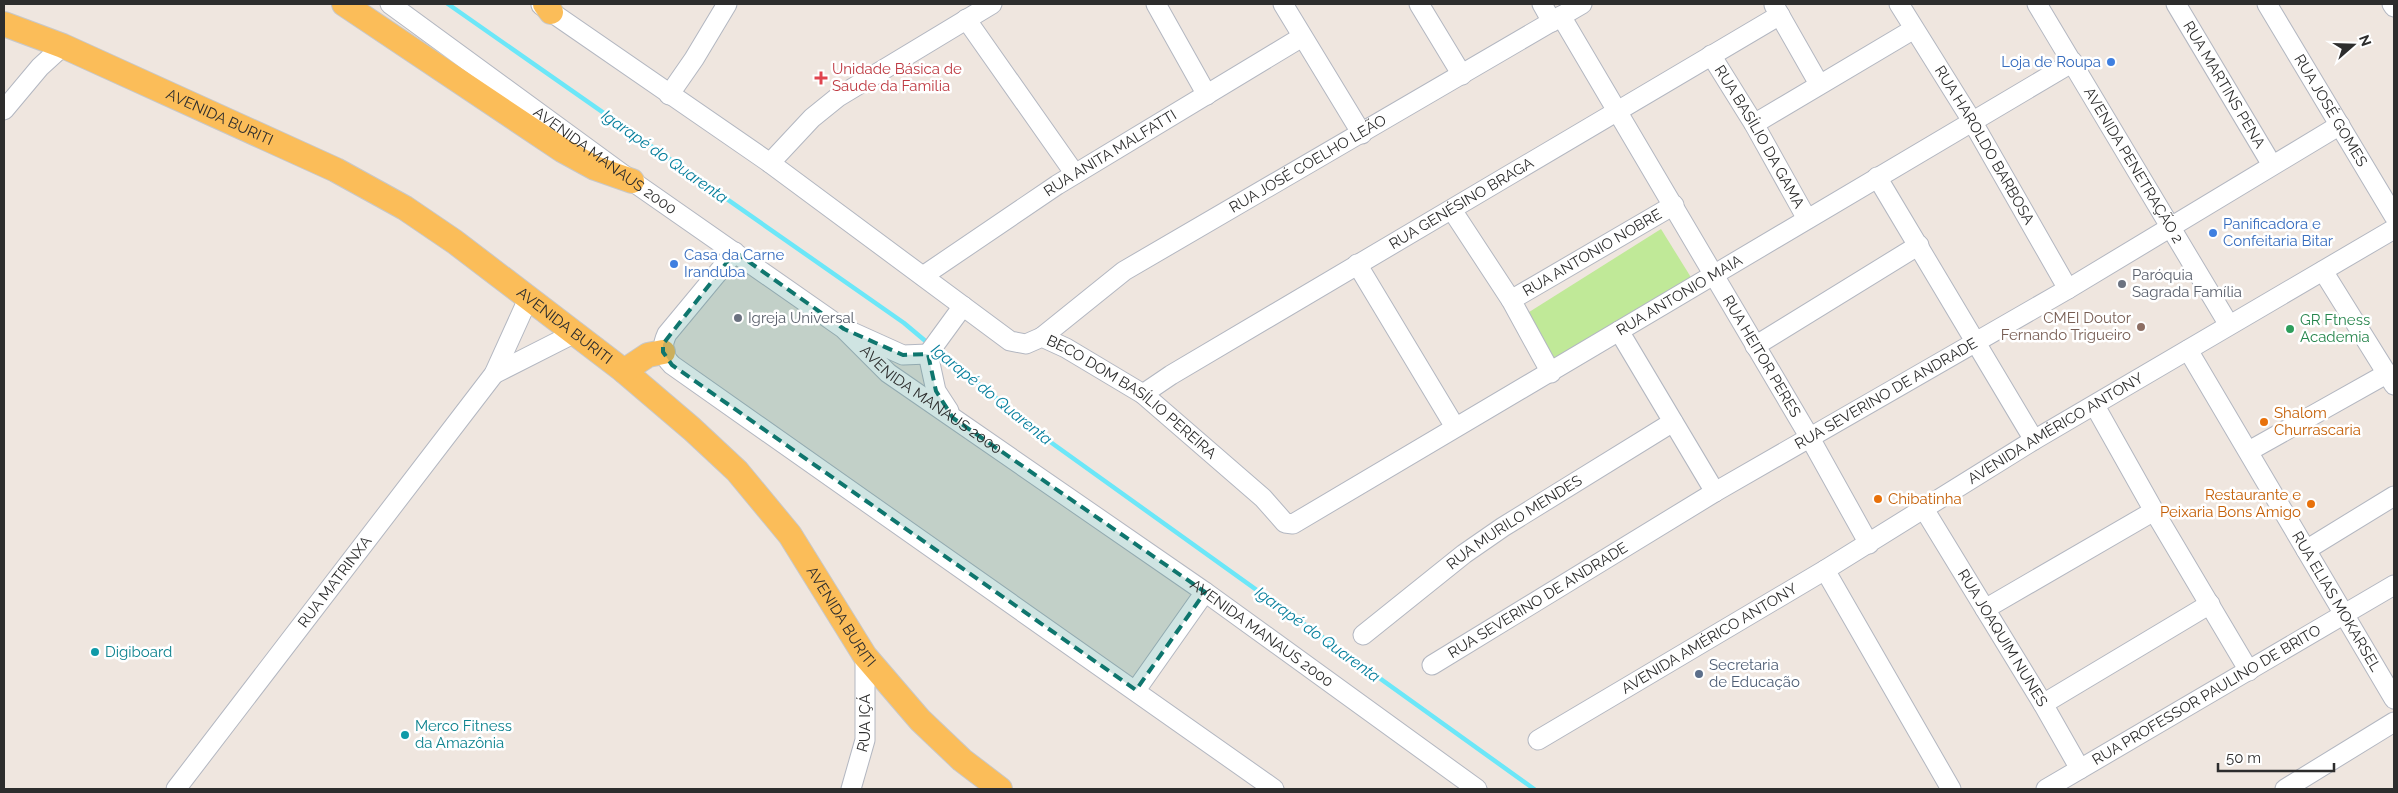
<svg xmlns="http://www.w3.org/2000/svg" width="2398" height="793" font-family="Raleway,sans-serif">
	<rect width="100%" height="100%" fill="#efe6df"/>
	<!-- green -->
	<path fill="#c0e998" d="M1661,229L1692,279L1555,364L1526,314Z"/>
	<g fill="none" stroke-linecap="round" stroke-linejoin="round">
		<!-- stream -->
		<g stroke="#6ce7f8" stroke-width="4.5">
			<path d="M448,4L904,323L929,344"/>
			<path d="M937,350L1049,441L1534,789"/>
		</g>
		<!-- minor casing -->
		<g stroke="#b3b7c1" stroke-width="21">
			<g id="minor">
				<path id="s1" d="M390,4L632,181L844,329L888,373L1205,592L1477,789"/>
				<path d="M1156,4L1207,95"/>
				<path d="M1283,4L1362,134"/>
				<path d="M1419,4L1462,75"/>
				<path d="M1542,4L1552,22"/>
				<path id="s2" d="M1899,4L1972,121L2068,289"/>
				<path id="s3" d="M2037,4L2229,325"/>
				<path id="s4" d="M2176,4L2272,165"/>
				<path id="s5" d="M2267,4L2394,216"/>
				<path d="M2392,4L2394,7"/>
				<path id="s6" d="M541,5L770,163L1010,341L1026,344L1042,337L1066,348L1143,394L1263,498L1285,523L1293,524L2073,62"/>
				<path d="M1774,5L1819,84"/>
				<path id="s7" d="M1561,16L1810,438L1869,544"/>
				<path d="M966,19L1075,174"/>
				<path id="s8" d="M1711,55L1754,124L1807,219"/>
				<path d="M669,95L694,59L727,4"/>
				<path d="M4,110L40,67L63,46"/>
				<path d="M1754,124L1914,29"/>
				<path d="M770,163L812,118L838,97L992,4"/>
				<path d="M1877,177L2034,440"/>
				<path d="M1452,210L1511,300L1551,373"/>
				<path d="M735,252L667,334C661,347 662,355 672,365L1274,789"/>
				<path d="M1357,264L1455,427"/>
				<path d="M2323,271L2394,385"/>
				<path id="s9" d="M923,276L1057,185L1302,37"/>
				<path id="s10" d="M1511,300L1674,205"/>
				<path d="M1619,331L1715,492"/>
				<path d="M852,332L903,355L928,354"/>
				<path id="s11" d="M1042,337L1124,271L1582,4"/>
				<path d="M1755,346L1919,245"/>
				<path id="s12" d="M2188,350L2394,699"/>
				<path d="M494,374L573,334"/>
				<path id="s13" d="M1143,394L1171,375L1780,15"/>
				<path d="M2095,406L2154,511L2249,671"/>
				<path d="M949,411L936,391L928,354L963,306"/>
				<path d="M2249,451L2388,373"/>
				<path id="s14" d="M1924,509L2043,704L2080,769"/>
				<path d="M2306,550L2394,496"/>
				<path d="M1825,570L1951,789"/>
				<path d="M1985,609L2154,511"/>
				<path id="s15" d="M1363,635L1464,554L1503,527L1673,422"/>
				<path id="s16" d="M1432,665L1715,492L2068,289L2340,125"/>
				<path d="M1136,690L1205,592"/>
				<path d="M2043,704L2210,604"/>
				<path id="s17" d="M1538,740L1825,570L2034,440L2394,229"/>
				<path id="s18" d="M176,789L494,374L528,299"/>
				<path id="s19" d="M851,789L865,740V656"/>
				<path id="s20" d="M2046,789L2394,585"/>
				<path d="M2285,789L2394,722"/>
			</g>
		</g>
		<!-- major casing -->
		<g stroke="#c8c8c8" stroke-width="26">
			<g id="major">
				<path d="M344,4L562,150L595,168L632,181"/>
				<path d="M545,4L551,12"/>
				<path id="s21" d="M4,24L63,46L336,170L405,208L455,242L624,371L692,429L737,471L790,535L865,656L920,720L962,760L1000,789"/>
				<path d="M624,371L648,355L663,352"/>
			</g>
		</g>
		<!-- minor -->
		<use href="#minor" stroke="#fff" stroke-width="19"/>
		<!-- major -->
		<use href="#major" stroke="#fbbd59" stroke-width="24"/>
	</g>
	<!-- marked area -->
	<path fill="#0f766e" fill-opacity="0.2" stroke="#0f766e" stroke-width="4" stroke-dasharray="10 6" stroke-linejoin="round" d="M735,252L844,329L903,355L928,354L936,391L953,418L1205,592L1136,690L672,365L663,352V344Z"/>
	<!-- markers -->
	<g fill="#3f7fe0" stroke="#fff" stroke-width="2">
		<circle cx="2111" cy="62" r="5"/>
		<circle cx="2213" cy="233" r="5"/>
		<circle cx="674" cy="264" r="5"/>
	</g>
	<path fill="#e0444e" stroke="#fff" stroke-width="2" d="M818.5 70.5h5v5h5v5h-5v5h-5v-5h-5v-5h5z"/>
	<g fill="#6b7280" stroke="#fff" stroke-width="2">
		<circle cx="2122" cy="284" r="5"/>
		<circle cx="738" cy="318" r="5"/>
	</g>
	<circle fill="#8d6e63" stroke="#fff" stroke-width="2" cx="2141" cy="327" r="5"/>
	<circle fill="#2e9e5b" stroke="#fff" stroke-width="2" cx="2290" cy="329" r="5"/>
	<g fill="#e8710a" stroke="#fff" stroke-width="2">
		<circle cx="2264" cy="422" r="5"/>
		<circle cx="1878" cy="499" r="5"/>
		<circle cx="2311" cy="504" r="5"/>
	</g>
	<g fill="#0f9aa8" stroke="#fff" stroke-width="2">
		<circle cx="95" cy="652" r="5"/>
		<circle cx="405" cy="735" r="5"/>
	</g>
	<circle fill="#5c6f8a" stroke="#fff" stroke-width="2" cx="1699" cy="674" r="5"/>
	<g text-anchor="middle" stroke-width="5" stroke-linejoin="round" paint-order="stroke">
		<!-- shop labels -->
		<g font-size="15" fill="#366cbe" stroke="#fff" text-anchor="start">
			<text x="2101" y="67" text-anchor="end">Loja de Roupa</text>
			<text x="2223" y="229">Panificadora e<tspan x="2223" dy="17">Confeitaria Bitar</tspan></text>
			<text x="684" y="260">Casa da Carne<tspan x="684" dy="17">Iranduba</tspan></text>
		</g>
		<!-- health labels -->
		<g font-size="15" fill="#be3a42" stroke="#fff" text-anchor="start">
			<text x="832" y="74">Unidade Básica de<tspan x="832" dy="17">Saude da Familia</tspan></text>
		</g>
		<!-- street labels -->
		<g font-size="15" fill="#2d2d2d" stroke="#fff">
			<text dy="5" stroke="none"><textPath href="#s4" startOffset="94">RUA MARTINS PENA</textPath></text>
			<text dy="5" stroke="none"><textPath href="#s5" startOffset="124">RUA JOSÉ GOMES</textPath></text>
			<text dy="5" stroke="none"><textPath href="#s21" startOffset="235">AVENIDA BURITI</textPath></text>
			<text dy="5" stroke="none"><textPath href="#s8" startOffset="95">RUA BASÍLIO DA GAMA</textPath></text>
			<text dy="5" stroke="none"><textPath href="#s2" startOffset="165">RUA HAROLDO BARBOSA</textPath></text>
			<text dy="5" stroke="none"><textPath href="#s9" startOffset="224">RUA ANITA MALFATTI</textPath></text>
			<text dy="5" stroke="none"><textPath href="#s1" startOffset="266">AVENIDA MANAUS 2000</textPath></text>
			<text dy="5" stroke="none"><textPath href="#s11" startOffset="318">RUA JOSÉ COELHO LEÃO</textPath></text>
			<text dy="5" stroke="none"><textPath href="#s3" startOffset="188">AVENIDA PENETRAÇÃO 2</textPath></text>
			<text dy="5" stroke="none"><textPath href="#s13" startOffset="371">RUA GENÉSINO BRAGA</textPath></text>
			<text dy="5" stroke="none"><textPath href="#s10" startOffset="94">RUA ANTONIO NOBRE</textPath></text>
			<text dy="5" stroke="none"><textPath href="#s6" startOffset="1376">RUA ANTONIO MAIA</textPath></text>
			<text dy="5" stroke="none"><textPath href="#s21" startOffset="640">AVENIDA BURITI</textPath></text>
			<text dy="5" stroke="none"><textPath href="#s7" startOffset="395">RUA HEITOR PERES</textPath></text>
			<text dy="5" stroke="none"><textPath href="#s16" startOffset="529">RUA SEVERINO DE ANDRADE</textPath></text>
			<text dy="5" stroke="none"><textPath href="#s1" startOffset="671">AVENIDA MANAUS 2000</textPath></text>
			<text dy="5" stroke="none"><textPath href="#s6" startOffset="719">BECO DOM BASÍLIO PEREIRA</textPath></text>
			<text dy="5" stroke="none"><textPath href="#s17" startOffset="604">AVENIDA AMÉRICO ANTONY</textPath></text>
			<text dy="5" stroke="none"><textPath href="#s15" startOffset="189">RUA MURILO MENDES</textPath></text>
			<text dy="5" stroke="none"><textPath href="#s18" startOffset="261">RUA MATRINXA</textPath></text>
			<text dy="5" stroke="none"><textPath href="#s16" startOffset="124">RUA SEVERINO DE ANDRADE</textPath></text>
			<text dy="5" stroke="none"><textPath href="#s12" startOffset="292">RUA ELIAS MOKARSEL</textPath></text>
			<text dy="5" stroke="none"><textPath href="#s21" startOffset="1045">AVENIDA BURITI</textPath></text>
			<text dy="5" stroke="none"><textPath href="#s1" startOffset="1076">AVENIDA MANAUS 2000</textPath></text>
			<text dy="5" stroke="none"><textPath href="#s17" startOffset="199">AVENIDA AMÉRICO ANTONY</textPath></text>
			<text dy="5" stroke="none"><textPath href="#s14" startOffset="151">RUA JOAQUIM NUNES</textPath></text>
			<text dy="5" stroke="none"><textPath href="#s20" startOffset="186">RUA PROFESSOR PAULINO DE BRITO</textPath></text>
			<text dy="5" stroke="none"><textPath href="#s19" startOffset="68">RUA IÇÁ</textPath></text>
		</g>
		<!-- worship labels -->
		<g font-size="15" fill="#5b616d" stroke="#fff" text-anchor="start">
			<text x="2132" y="280">Paróquia<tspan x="2132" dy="17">Sagrada Família</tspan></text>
			<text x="748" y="323">Igreja Universal</text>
		</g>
		<!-- education labels -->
		<g font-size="15" fill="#785e54" stroke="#fff" text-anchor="end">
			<text x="2131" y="323">CMEI Doutor<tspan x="2131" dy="17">Fernando Trigueiro</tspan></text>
		</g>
		<!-- leisure labels -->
		<g font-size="15" fill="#27864d" stroke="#fff" text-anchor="start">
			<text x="2300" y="325">GR Ftness<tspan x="2300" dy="17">Academia</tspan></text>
		</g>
		<!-- food labels -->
		<g font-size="15" fill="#c56008" stroke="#fff" text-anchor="start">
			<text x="2274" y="418">Shalom<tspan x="2274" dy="17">Churrascaria</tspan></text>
			<text x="2301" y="500" text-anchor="end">Restaurante e<tspan x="2301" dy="17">Peixaria Bons Amigo</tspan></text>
			<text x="1888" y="504">Chibatinha</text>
		</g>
		<!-- culture labels -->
		<g font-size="15" fill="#0d838f" stroke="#fff" text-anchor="start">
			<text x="105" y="657">Digiboard</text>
			<text x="415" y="731">Merco Fitness<tspan x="415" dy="17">da Amazônia</tspan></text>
		</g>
		<!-- service labels -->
		<g font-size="15" fill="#4e5e75" stroke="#fff" text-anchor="start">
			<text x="1709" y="670">Secretaria<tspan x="1709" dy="17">de Educação</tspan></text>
		</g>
		<!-- water labels -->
		<g font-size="16" font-style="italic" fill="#057e9c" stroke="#fff">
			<text transform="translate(665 156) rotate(35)" y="6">Igarapé do Quarenta</text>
			<text transform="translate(992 394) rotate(39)" y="6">Igarapé do Quarenta</text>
			<text transform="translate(1318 634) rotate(36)" y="6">Igarapé do Quarenta</text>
		</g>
	</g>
	<!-- border -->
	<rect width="2398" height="793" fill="none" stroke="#2d2d2d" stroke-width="10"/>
	<!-- north arrow -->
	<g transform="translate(2353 45) rotate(70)" stroke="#ffffff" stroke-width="4" paint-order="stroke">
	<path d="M0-4L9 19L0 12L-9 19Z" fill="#2d2d2d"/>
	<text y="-8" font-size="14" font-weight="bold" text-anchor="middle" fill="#2d2d2d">N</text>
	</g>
	<!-- scale -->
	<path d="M2218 763v8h116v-8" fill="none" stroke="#2d2d2d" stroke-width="2.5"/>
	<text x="2226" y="763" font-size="15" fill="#2d2d2d" stroke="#ffffff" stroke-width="4" paint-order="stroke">50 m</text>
</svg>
